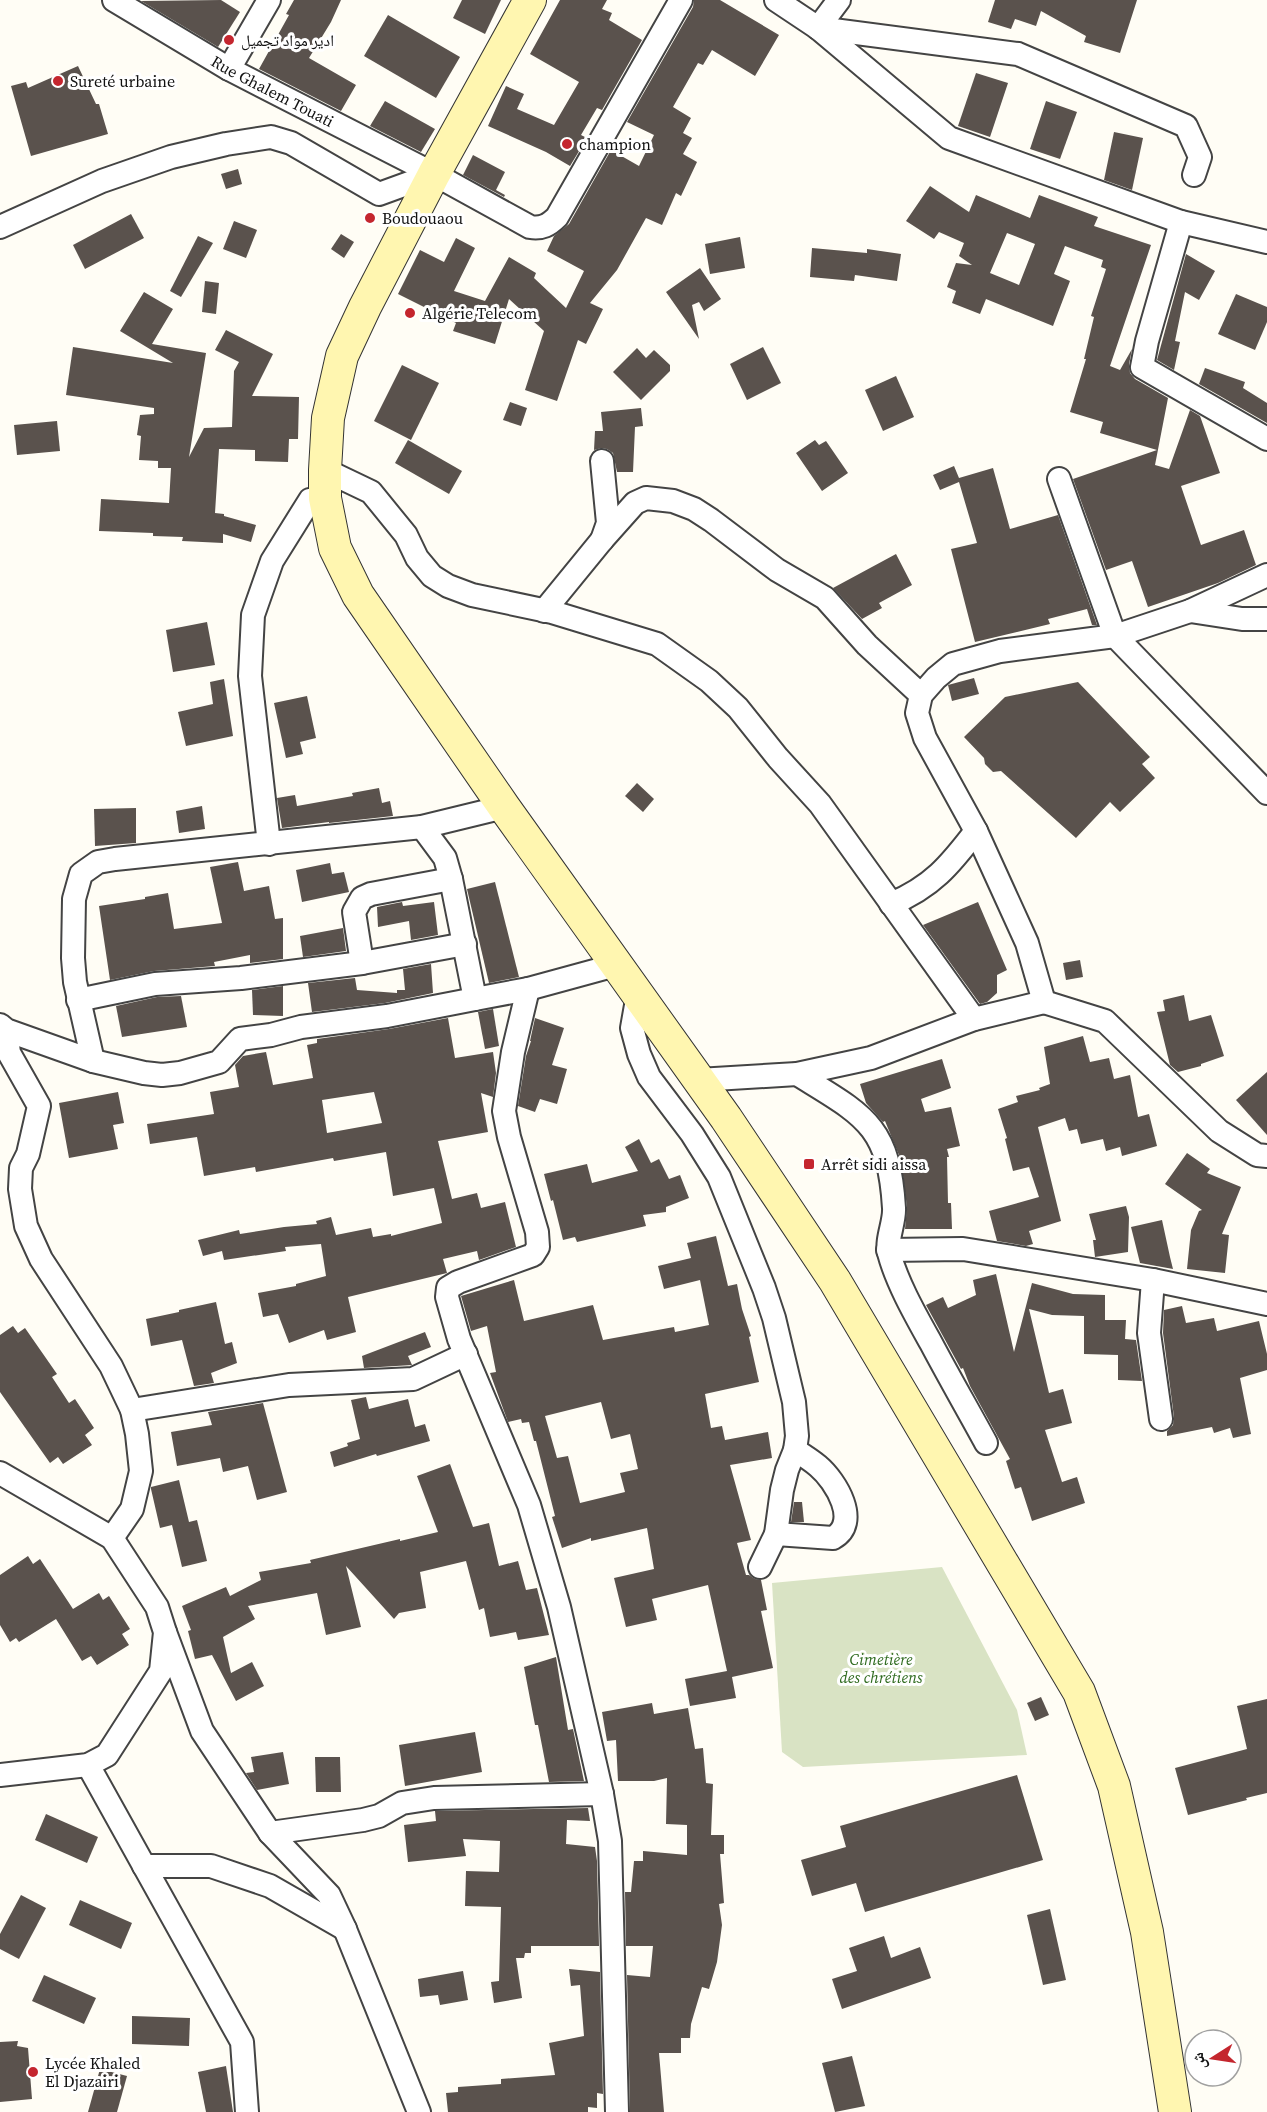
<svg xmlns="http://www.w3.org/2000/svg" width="1267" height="2112" font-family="'Source Serif 4','Noto Naskh Arabic',serif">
	<rect width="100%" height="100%" fill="#fffdf5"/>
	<!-- cemetery -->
	<path fill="#d9e3c4" d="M942,1567L1017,1710L1027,1755L803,1767L782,1752L772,1583Z"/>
	<!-- building -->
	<g fill="#5a524d" fill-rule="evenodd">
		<path d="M221,0L240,12L218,47L141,1Z"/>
		<path d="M294,0H341L331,22L309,58L356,85L341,111L259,69L289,15L286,14Z"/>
		<path d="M462,0H501L485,34L453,18Z"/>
		<path d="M560,0H607L602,9L612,13L609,20L642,40L602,110L597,108L581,135L587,138L570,166L546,152L488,126L506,86L524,94L517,109L554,125L579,82L530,54Z"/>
		<path d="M694,0H720L779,35L755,76L712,50L703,65L698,63L673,107L691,118L683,133L692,138L683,154L697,162L681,196L676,193L662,225L646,218L617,270L590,303L603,309L586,344L578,340L557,401L525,390L544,331L509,299L495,344L453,331L456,323L398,294L420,250L444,262L456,238L475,248L454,291L485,301L509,257L536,273L534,278L566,308L584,271L547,251L554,236L569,224L611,150L639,166L654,135L627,122L693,7Z"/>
		<path d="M995,0H1137L1120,53L1084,42L1086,36L1041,11L1036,26L1015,19L1011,29L988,22Z"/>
		<path d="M388,15L460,57L436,98L364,56Z"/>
		<path d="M78,66L96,104H99L108,134L31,156L11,86L26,82L28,88Z"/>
		<path d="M976,73L1008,83L990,137L958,126Z"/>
		<path d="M385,101L435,129L421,152L370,126Z"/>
		<path d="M1046,101L1077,112L1060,159L1030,149Z"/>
		<path d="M1114,132L1143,138L1132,190L1104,180Z"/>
		<path d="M473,155L505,172L496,190L505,195L504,197L463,175Z"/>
		<path d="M238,169L242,184L226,189L221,174Z"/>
		<path d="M930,186L969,212L976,195L1030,218L1039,195L1098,217L1094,226L1151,245L1110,366L1120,370L1132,349L1129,364L1130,373L1135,379L1168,398L1155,465L1169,469L1190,410L1200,416L1220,473L1181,486L1201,545L1244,530L1256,565L1218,583L1148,607L1132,561L1106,570L1073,479L1157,450L1100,433L1103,422L1070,412L1086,359H1084L1094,317L1091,316L1106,269L1101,267L1103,260L1065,246L1054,274L1070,281L1053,326L986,299L980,314L952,303L956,291L947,287L956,263L972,265L959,256L964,243L939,232L934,239L906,221ZM1007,233L1035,244L1019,285L990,273Z"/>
		<path d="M131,214L144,238L85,269L73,245Z"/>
		<path d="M234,221L257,230L246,258L223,249Z"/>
		<path d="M341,234L354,242L344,258L331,249Z"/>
		<path d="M198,236L213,243L181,297L170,291Z"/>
		<path d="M740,237L745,268L710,274L705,244Z"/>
		<path d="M812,248L867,253V249L901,254L897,281L855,275L854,281L810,277Z"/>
		<path d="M1186,254L1215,271L1199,300L1185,292L1175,341L1180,342L1174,370L1157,360Z"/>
		<path d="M700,268L721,299L704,311L699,302L692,305L699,339L666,292Z"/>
		<path d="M205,281L219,283L216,314L202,312Z"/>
		<path d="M144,292L173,309L152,344L206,353L189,457L204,428L232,427L234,371L239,362L215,350L226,330L273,354L252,396L299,397L298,439H289L288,462L255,461V450L219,449L215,513L224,514V516L256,525L251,542L223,534V543L182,541L183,537L153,536V533L99,531L101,499L169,503L171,468H158V461L139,460L141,436L137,435L140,415L154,414V408L66,395L73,347L173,363L120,331Z"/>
		<path d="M1236,294L1267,307V322L1255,350L1218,334Z"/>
		<path d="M763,347L781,383L747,400L730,364Z"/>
		<path d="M637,348L646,358L654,350L670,365V371L641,400L613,372Z"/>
		<path d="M402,365L439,383L411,440L374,421Z"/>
		<path d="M1205,368L1245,382L1243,388L1267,403V423L1199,384Z"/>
		<path d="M896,376L914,417L883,431L865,390Z"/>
		<path d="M510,402L527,408L521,426L503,420Z"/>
		<path d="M641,408L643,426L635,427L633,472H617L613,453L607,449L601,448L594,450L595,431H603L601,412Z"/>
		<path d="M57,421L60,451L17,455L14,425Z"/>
		<path d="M408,440L462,471L449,494L395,463Z"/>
		<path d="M815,440L819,445L826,441L848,473L822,491L796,453Z"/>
		<path d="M954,466L959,478L993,468L1010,529L1058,515L1097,625H1092L1087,609L1048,619L1050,624L975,642L951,549L977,543L959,482L940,490L933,475Z"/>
		<path d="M896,554L912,585L879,603L882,608L862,619L833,588Z"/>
		<path d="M207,622L215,665L173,672L166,630Z"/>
		<path d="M974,678L979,694L952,701L948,685Z"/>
		<path d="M224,679L233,736L186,746L178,712L213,704L210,682Z"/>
		<path d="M1078,682L1150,757L1142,764L1155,778L1120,812L1110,802L1076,838L1001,771L993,772L985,764L984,758L964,737L1005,697Z"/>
		<path d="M307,696L316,738L300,742L303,754L286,758L274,703Z"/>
		<path d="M637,783L654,799L643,812L625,796Z"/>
		<path d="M379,788L382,803L390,801L393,816L329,823V822L282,828L277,798L295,795L297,806L353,796L352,793Z"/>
		<path d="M202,806L205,829L179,833L176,811Z"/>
		<path d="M136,808V843L95,846L94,809Z"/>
		<path d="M238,862L244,891L269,886L275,919L283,918V959L250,963V955L214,962L215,966L154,971L110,980L99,906L145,899V897L168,893L174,929L222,923L210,867Z"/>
		<path d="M330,863L332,874L344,872L349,892L302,902L296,870Z"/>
		<path d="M495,882L519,977L489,983L467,889Z"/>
		<path d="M402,902L403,906L434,902L438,935L411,940L409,921L378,927L377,907Z"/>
		<path d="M978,902L1007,970L997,975V993L987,1002L980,1004L923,925Z"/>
		<path d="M343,928L346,951L303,957L300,936Z"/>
		<path d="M1080,960L1083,977L1066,980L1063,963Z"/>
		<path d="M431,964L433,993L385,1003L312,1012L308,983L355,978L357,990L397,993V990H405L403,969Z"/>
		<path d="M283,986V1016L253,1015L252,990Z"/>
		<path d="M1184,995L1189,1021L1211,1015L1224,1056L1201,1064V1066L1178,1072L1170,1065L1157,1012L1165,1011L1163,1000Z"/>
		<path d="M181,996L187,1027L122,1037L116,1006L157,997Z"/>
		<path d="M493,1009L499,1046L485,1049L478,1012Z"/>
		<path d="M448,1018L455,1058L493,1052L496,1073L493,1097L481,1093L488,1132L438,1141L452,1199L477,1193L481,1208L505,1202L516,1247L479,1260L477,1251L443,1259L447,1273L348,1297L356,1332L327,1340L324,1330L289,1343L278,1314L263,1317L258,1293L296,1286V1284L326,1276L321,1244L285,1247L286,1251L224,1260L222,1251L203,1256L198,1240L239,1230L240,1234L284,1227L317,1224L316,1221L331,1217L336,1235L371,1228L373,1237L391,1234V1236L442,1223L434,1188L393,1196L386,1152L334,1161L333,1158L256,1172L255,1167L204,1176L197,1137L150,1144L147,1124L214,1114L210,1092L239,1087L235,1065L243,1056L266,1052L273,1085L313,1078L307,1045L317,1043V1039L389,1029ZM374,1092L382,1123L327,1133L322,1100Z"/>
		<path d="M535,1018L564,1028L552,1065L567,1069L557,1104L540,1099L535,1112L518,1106L526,1056L531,1041H530Z"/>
		<path d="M1083,1036L1090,1062L1109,1058L1114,1079L1130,1075L1138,1117L1149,1114L1157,1146L1122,1156L1120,1147L1106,1151L1103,1139L1081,1144L1077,1129L1069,1131L1065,1118L1038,1127L1061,1221L1029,1231L1033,1244L1026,1246L997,1241L989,1211L1039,1197L1029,1167L1013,1171L1005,1139L1007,1138L998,1109L1018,1102L1016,1096L1040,1090L1039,1088L1050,1084L1044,1047Z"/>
		<path d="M942,1059L951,1088L921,1099L925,1112L951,1107L960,1146L947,1149L949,1157H947L948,1203H951L952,1229H905L907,1207L901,1160L885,1121L883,1122L866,1103L860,1084Z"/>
		<path d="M1267,1072V1135L1236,1100Z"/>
		<path d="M118,1092L124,1123L113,1125L118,1149L69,1158L59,1103Z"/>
		<path d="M639,1139L651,1163L659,1159L669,1179L680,1175L689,1198L666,1207V1212L643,1215L646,1226L577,1242L575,1237L563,1240L553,1200L551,1201L544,1174L587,1164L592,1183L638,1171L625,1147Z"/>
		<path d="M1187,1153L1210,1169L1207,1173L1241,1187L1222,1234L1229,1235L1225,1273L1187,1269L1191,1230L1199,1211L1202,1210L1165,1184Z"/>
		<path d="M1126,1206L1129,1217L1128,1252L1095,1257L1093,1240H1096L1089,1214Z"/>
		<path d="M1162,1220L1170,1257L1173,1269L1140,1263L1131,1227Z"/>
		<path d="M716,1236L728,1286L737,1284L742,1309L751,1336L749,1337L759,1382L705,1394L711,1428L722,1426L725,1440L768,1432L772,1458L730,1465L751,1540L737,1543L746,1575H749L755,1579L761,1580L767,1610L761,1611L773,1668L732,1677L736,1698L690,1706L685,1679L727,1671L708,1585L652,1599L657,1620L626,1627L614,1578L654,1569L647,1528L591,1541V1538L562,1548L552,1517L555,1516L536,1441H534L529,1422L522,1423L521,1419L508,1422L490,1373L496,1372L487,1326L471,1331L461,1296L514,1280L524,1321L593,1305L603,1340L674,1327L675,1332L709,1325L700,1280L664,1289L658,1266L691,1258L687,1243ZM601,1402L611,1439L630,1434L638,1469L620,1473L625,1492L580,1503L568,1456L557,1458L545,1416Z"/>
		<path d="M996,1274L1014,1352L1032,1283L1073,1294L1105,1295V1320H1126L1125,1339L1136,1340L1142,1381L1118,1380V1355L1084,1354V1316L1052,1315L1029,1309L1049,1393L1063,1389L1072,1423L1045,1430L1062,1482L1077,1477L1085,1503L1032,1521L1021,1487L1015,1489L1006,1461L1010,1459L970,1386L963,1368L961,1369L926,1305L943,1297L948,1308L976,1295L973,1280Z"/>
		<path d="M216,1302L225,1344L232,1342L237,1363L211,1373L214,1383L194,1386L182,1340L151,1346L146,1319L179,1312V1310Z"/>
		<path d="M1182,1306L1186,1323L1214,1318L1217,1331L1259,1321L1267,1354V1370L1240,1378L1251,1434L1233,1438L1230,1428L1214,1433L1212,1427L1167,1436V1431L1173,1425L1174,1417L1163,1333L1164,1310Z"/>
		<path d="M13,1326L18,1333L25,1328L57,1374L52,1377L69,1403L75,1399L94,1428L85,1435L92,1445L63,1464L58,1457L50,1463L0,1392V1335Z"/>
		<path d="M425,1332L431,1347L408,1356L412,1365L364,1368L362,1356Z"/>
		<path d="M366,1397L369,1409L408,1399L415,1427L425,1424L430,1441L377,1456L376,1454L334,1467L330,1452L348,1446L347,1443L360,1439L351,1400Z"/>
		<path d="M263,1403L287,1492L257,1500L248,1466L223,1472L220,1458L177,1466L171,1432L212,1425L208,1412Z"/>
		<path d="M450,1464L473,1527L489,1523L499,1566L518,1561L526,1590L537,1588L549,1635L518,1640L516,1632L490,1637L484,1608L479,1610L466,1561L420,1572L426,1608L399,1613L394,1619L346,1566L361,1627L326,1635L317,1593L248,1606L255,1619L223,1637L231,1673L252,1662L264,1686L236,1701L212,1655L195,1659L188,1631L191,1630L182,1606L226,1587L230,1596L261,1580L259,1572L311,1563L310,1560L400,1539V1541L438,1532L417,1476Z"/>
		<path d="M179,1480L189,1522L197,1520L207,1561L182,1567L172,1525L160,1528L151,1489V1487Z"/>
		<path d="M794,1502H802L804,1522H791Z"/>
		<path d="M28,1556L33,1564L40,1559L73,1609L99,1593L103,1600L109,1596L130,1629L122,1634L129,1645L97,1665L91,1656L82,1661L56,1619L19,1642L16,1638L10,1642L0,1625V1575Z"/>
		<path d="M556,1657L568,1730L573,1729L584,1781L549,1782L538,1725H535L524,1667Z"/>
		<path d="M1041,1697L1049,1715L1035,1721L1027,1703Z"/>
		<path d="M1267,1699V1793L1246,1798L1247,1800L1188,1815L1175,1768L1247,1749L1237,1706Z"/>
		<path d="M652,1703L654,1714L688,1708L695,1749L703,1748L706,1783L713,1784L711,1835H724V1854H720L724,1903L719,1904L722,1925L717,1962L709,1989L702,1987L691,2024L690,2038H681V2053H659L664,2112H630L627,1975L650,1977L653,1946H626L625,1892H631L634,1861H643V1851L687,1855V1825L666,1824L667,1778L654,1781H618L616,1740L607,1741L602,1712Z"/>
		<path d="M475,1732L482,1772L405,1786L399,1745Z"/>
		<path d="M283,1752L289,1784L257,1790L246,1773L254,1772L251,1757Z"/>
		<path d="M315,1757H340L341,1792H316Z"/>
		<path d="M1017,1775L1043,1860L865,1912L856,1883L812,1896L801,1860L846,1847L840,1826Z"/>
		<path d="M588,1808L590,1821L567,1820L566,1844L595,1847L597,1861L599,1946H531V1953H525L524,1958H516L522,1998L494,2003L491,1982L499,1981L501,1907L465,1906L466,1871L499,1872L500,1841L463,1839L466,1856L408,1862L404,1825L436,1821L435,1811Z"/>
		<path d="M46,1814L98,1837L87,1863L35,1840Z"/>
		<path d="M21,1895L46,1908L19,1959L0,1949V1934Z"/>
		<path d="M80,1900L132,1923L121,1949L69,1925Z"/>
		<path d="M1050,1909L1066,1980L1043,1985L1027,1915Z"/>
		<path d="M884,1936L891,1958L920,1947L931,1978L842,2009L832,1979L857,1971L849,1948Z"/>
		<path d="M569,1969L600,1972L603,2094L597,2093V2108L588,2107V2112H448L446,2093L458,2092V2087L501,2084V2079L555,2075L549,2043L584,2036L580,1985L571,1986Z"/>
		<path d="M463,1971L468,2000L440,2005L438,1995L420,1997L418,1979Z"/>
		<path d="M44,1975L96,1998L84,2024L32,2001Z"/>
		<path d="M132,2016L190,2018L189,2046L132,2044Z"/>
		<path d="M18,2041L17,2046L28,2048L32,2099L0,2102V2042Z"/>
		<path d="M852,2056L865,2106L835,2112L822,2063Z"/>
		<path d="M226,2066L233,2112H206L198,2072Z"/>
		<path d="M100,2069L127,2076L117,2112H88Z"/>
	</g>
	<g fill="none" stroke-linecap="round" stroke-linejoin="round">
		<!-- street casing -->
		<g stroke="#444" stroke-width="26">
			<g id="street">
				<path id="s1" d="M114,0L229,69L434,174L530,227C542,229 549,225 557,217L681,0"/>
				<path d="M776,0L818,28L839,0"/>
				<path d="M818,28L949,138L1181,222L1267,242"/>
				<path d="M818,28L1018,54L1186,126L1200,157L1194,175"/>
				<path d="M229,69L269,0"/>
				<path d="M1181,222L1147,341L1142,367L1267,439"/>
				<path d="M0,227L102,181L171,157L226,144L271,137L291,143L379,194L434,174"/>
				<path d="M602,461L608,523L602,540"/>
				<path d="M325,470L371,492L406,535L417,558L432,576L448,586L472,595L552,612L657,644L709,681L738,708L778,758L820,804L974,1019"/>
				<path d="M1059,479L1115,636L1267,793"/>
				<path d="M544,611L602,540L635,503L646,498L673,501L694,509L711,520L777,570L825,598L867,645L921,695"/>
				<path d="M1190,611L1242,619H1267"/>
				<path d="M422,827L445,858L451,879L475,999"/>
				<path d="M269,844L250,676L253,615L272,561L310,500L325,498"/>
				<path d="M891,904C932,887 950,865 976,831"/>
				<path d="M362,963L354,912L362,898L371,894L451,879"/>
				<path d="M528,989L513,1052L504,1111L509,1137L537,1232L538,1247L533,1255L458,1282L448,1288L447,1297L459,1339L529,1505L559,1607L602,1794L610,1841L617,2112"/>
				<path d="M638,994L632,1028L639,1054L649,1077L692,1134L719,1177L764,1288L774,1318L794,1402L797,1436L795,1450L787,1470L782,1490L776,1534L760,1567"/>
				<path d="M78,1000L155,984L241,978L362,963L465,944"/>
				<path d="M1044,1002L1105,1021L1219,1131L1257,1155L1267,1156"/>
				<path d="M0,1025L6,1030L93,1061L144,1073L162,1075L180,1073L219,1062L240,1039L271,1035L301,1027L387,1016L475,999L528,989L616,965"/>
				<path d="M6,1030L9,1053L39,1106L28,1154L21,1168L20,1189L26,1226L41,1259L111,1366L132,1410L137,1434L141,1471L132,1509L112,1538"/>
				<path d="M93,1061L75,982L73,958L74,899L81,874L98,862L115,859L422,827L504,807"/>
				<path d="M797,1074C863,1115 889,1124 894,1208C895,1222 886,1239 889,1253C897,1283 916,1316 931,1343C949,1377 968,1410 986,1443"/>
				<path d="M698,1080L797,1074L871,1058L974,1019L1044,1002L1027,943L976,831L925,738L917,713L921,695L936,678L953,664L1000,651L1115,636L1190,611L1267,575"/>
				<path d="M888,1250L963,1249L1153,1280L1267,1304"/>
				<path d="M1153,1280L1149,1333L1161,1419"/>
				<path d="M132,1410L289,1385L413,1379L466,1354"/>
				<path d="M0,1473L112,1538L157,1607L165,1632L161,1671L107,1755L88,1765L0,1775"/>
				<path d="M776,1534L833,1538C861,1523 836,1481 818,1466C811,1460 803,1455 795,1450"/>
				<path d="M165,1632L202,1731L270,1833L329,1895L345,1929L419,2112"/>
				<path d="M88,1765L242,2042L247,2112"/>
				<path d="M270,1833L363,1820L379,1816L402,1803L434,1798L602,1794"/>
				<path d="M144,1866H211L270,1886L345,1929"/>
			</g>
		</g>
		<!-- secondary casing -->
		<g stroke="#333" stroke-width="34">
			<path id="secondary" d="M530,0L434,174L365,307L342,356L328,418L325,470V498L335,548L358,595L504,807L726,1118L835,1281L1079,1692L1114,1786L1147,1932L1175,2112"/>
		</g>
		<!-- street -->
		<use href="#street" stroke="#fff" stroke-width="22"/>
		<!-- secondary -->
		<use href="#secondary" stroke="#fff6b0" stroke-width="32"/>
	</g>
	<!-- markers -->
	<g fill="#c4262e" stroke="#fff" stroke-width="2">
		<circle cx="229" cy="40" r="6"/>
		<circle cx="58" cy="81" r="6"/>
		<circle cx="567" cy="144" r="6"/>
		<circle cx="370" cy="218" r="6"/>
		<circle cx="410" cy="313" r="6"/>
		<rect x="803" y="1158" width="12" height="12" rx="3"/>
		<circle cx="33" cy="2072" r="6"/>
	</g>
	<g text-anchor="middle" stroke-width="6" stroke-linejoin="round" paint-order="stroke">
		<!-- poi labels -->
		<g font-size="16" fill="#111" stroke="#fff" text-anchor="start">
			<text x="241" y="46">ادير مواد تجميل</text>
			<text x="70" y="87">Sureté urbaine</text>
			<text x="579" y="150">champion</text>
			<text x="382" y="224">Boudouaou</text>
			<text x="422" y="319">Algérie Telecom</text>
			<text x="821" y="1170">Arrêt sidi aissa</text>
			<text x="45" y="2069">Lycée Khaled<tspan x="45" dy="18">El Djazairi</tspan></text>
		</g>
		<!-- street labels -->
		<g font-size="16" fill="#111" stroke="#fff">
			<text dy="6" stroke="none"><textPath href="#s1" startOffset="183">Rue Ghalem Touati</textPath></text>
		</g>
		<!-- park labels -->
		<g font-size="16" font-style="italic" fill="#2f6b1f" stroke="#fff">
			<text x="881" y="1665">Cimetière<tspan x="881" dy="18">des chrétiens</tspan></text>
		</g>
	</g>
	<!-- north arrow -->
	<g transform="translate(1213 2058) rotate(258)"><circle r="28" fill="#ffffff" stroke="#a0a0a0" stroke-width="1.5"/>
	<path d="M0-4.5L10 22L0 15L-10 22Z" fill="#c4262e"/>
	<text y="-9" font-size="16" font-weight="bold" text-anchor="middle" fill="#111111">ش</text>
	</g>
</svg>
